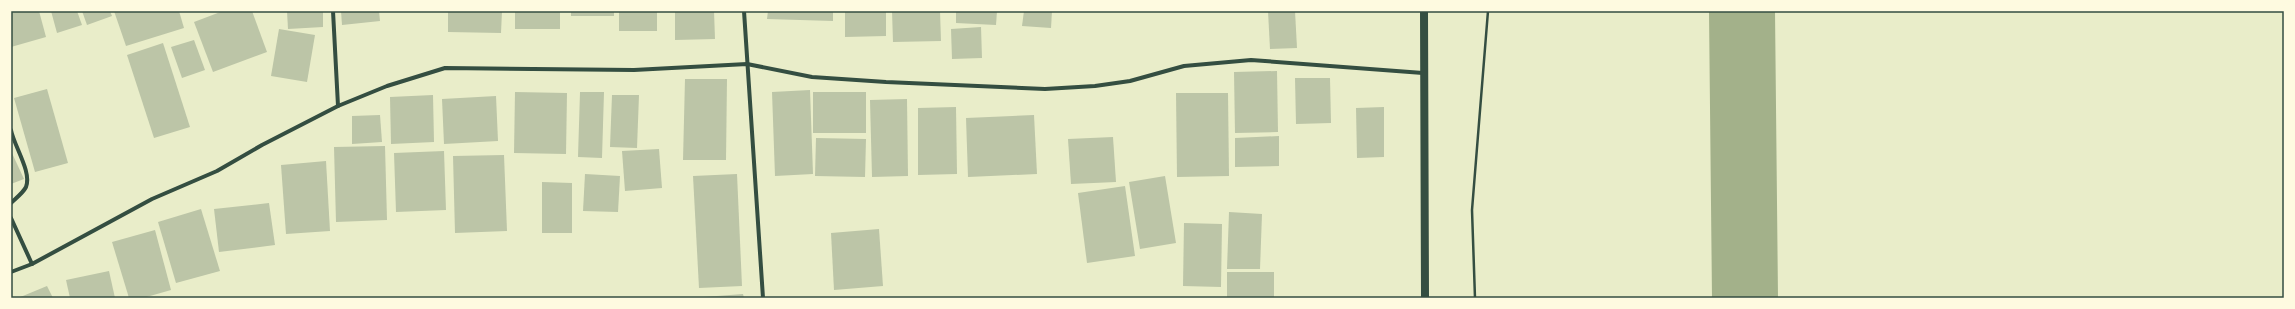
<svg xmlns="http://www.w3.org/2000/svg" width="2295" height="309" font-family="'Work Sans',sans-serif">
	<rect width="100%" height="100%" fill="#e9edc9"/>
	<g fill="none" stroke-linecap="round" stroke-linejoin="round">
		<!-- river -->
		<path stroke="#a3b18a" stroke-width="66" d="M1742,11L1745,298"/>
	</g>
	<!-- building -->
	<g fill="#bcc5a7">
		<path d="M11,11H39L46,37L11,47Z"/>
		<path d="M51,11H77L82,25L57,33Z"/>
		<path d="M82,11H110L112,16L87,25Z"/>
		<path d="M114,11H179L184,28L126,46Z"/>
		<path d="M223,11H252L267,52L213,72L194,22Z"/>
		<path d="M287,11H323V27L288,29Z"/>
		<path d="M341,11H379L380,21L342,25Z"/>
		<path d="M448,11H502L501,33L448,32Z"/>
		<rect x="515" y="11" width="45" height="18"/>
		<rect x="571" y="11" width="43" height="5"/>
		<rect x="619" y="11" width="38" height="20"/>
		<path d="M675,11H714L715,39L675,40Z"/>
		<path d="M768,11H833V21L767,19Z"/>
		<path d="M845,11H886V36L845,37Z"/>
		<path d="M892,11H940L941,41L893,42Z"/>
		<path d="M956,11H997L996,25L956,23Z"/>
		<path d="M1024,11H1052L1051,28L1022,26Z"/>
		<path d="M1268,11H1295L1297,48L1270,49Z"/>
		<path d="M981,27L982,58L952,59L951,29Z"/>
		<path d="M279,29L315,35L307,82L271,76Z"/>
		<path d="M194,40L205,70L182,78L171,47Z"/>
		<path d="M163,43L190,127L154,138L127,55Z"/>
		<path d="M1277,71L1278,132L1235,133L1234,72Z"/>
		<path d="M1295,78H1330L1331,123L1296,124Z"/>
		<path d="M685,79H727L726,160H683Z"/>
		<path d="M47,89L68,163L35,172L14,98Z"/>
		<path d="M810,90L813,174L775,176L772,92Z"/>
		<path d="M515,92L567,93L566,154L514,153Z"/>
		<path d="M580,92H604L602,158L578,157Z"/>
		<rect x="813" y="92" width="53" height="41"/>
		<path d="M1176,93H1228L1229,176L1177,177Z"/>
		<path d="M433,95L434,142L391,144L390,97Z"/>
		<path d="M612,95H639L637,148L610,147Z"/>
		<path d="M496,96L498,141L444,144L442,99Z"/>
		<path d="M907,99L908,176L872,177L870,100Z"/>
		<path d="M956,107L957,174L918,175V108Z"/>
		<path d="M1384,107V157L1357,158L1356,108Z"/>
		<path d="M380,115L382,142L352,144V116Z"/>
		<path d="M1034,115L1037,174L968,177L966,118Z"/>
		<path d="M1279,136V166L1235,167V138Z"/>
		<path d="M1113,137L1116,182L1071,184L1068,139Z"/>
		<path d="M816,138L866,139L865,177L815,176Z"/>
		<path d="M385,146L387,220L336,222L334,147Z"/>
		<path d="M659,149L662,188L625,191L622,151Z"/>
		<path d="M11,151L24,179L11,184Z"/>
		<path d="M444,151L446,210L396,212L394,153Z"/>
		<path d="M504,155L507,231L455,233L453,156Z"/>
		<path d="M326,161L330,231L286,234L281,165Z"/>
		<path d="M585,174L620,176L618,212L583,211Z"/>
		<path d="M737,174L742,286L699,288L693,176Z"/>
		<path d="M1165,176L1176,243L1140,249L1129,182Z"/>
		<path d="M542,182L572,183V233H542Z"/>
		<path d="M1125,186L1135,256L1087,263L1078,193Z"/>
		<path d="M269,203L275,245L219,252L214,209Z"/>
		<path d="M201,209L220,271L176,283L158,222Z"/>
		<path d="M1229,212L1262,214L1260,269H1227Z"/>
		<path d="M1184,223L1222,224L1221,287L1183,286Z"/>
		<path d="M879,229L883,286L834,290L831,233Z"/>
		<path d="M155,230L171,290L143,298H129L112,242Z"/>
		<path d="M109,271L115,298H70L66,280Z"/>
		<rect x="1227" y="272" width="47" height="26"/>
		<path d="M47,286L53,298H18Z"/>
		<path d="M743,294L744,298H704V297Z"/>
	</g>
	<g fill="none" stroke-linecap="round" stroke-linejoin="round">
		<!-- path -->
		<path stroke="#344e41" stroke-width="2.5" d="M1475,298L1472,210L1488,11"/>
		<!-- minor -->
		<g stroke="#344e41" stroke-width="4">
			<path d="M333,11L338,106"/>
			<path d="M744,11L763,298"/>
			<path d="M11,130C14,146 32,172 26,187C23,193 15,199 11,203"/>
			<path d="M11,218L32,264"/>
			<path d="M11,272L32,264L152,199L217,171L262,145L338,106L387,86L445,68L634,70L747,64L812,77L886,82L1045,89L1095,86L1130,81L1184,66L1251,60L1423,73"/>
		</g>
		<!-- secondary -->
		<path stroke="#344e41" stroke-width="8" d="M1424,11L1425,298"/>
	</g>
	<!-- border -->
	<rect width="2295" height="309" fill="none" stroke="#fefae0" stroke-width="24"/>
	<rect x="12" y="12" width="2271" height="285" fill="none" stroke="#344e41" stroke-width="1.5"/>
</svg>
